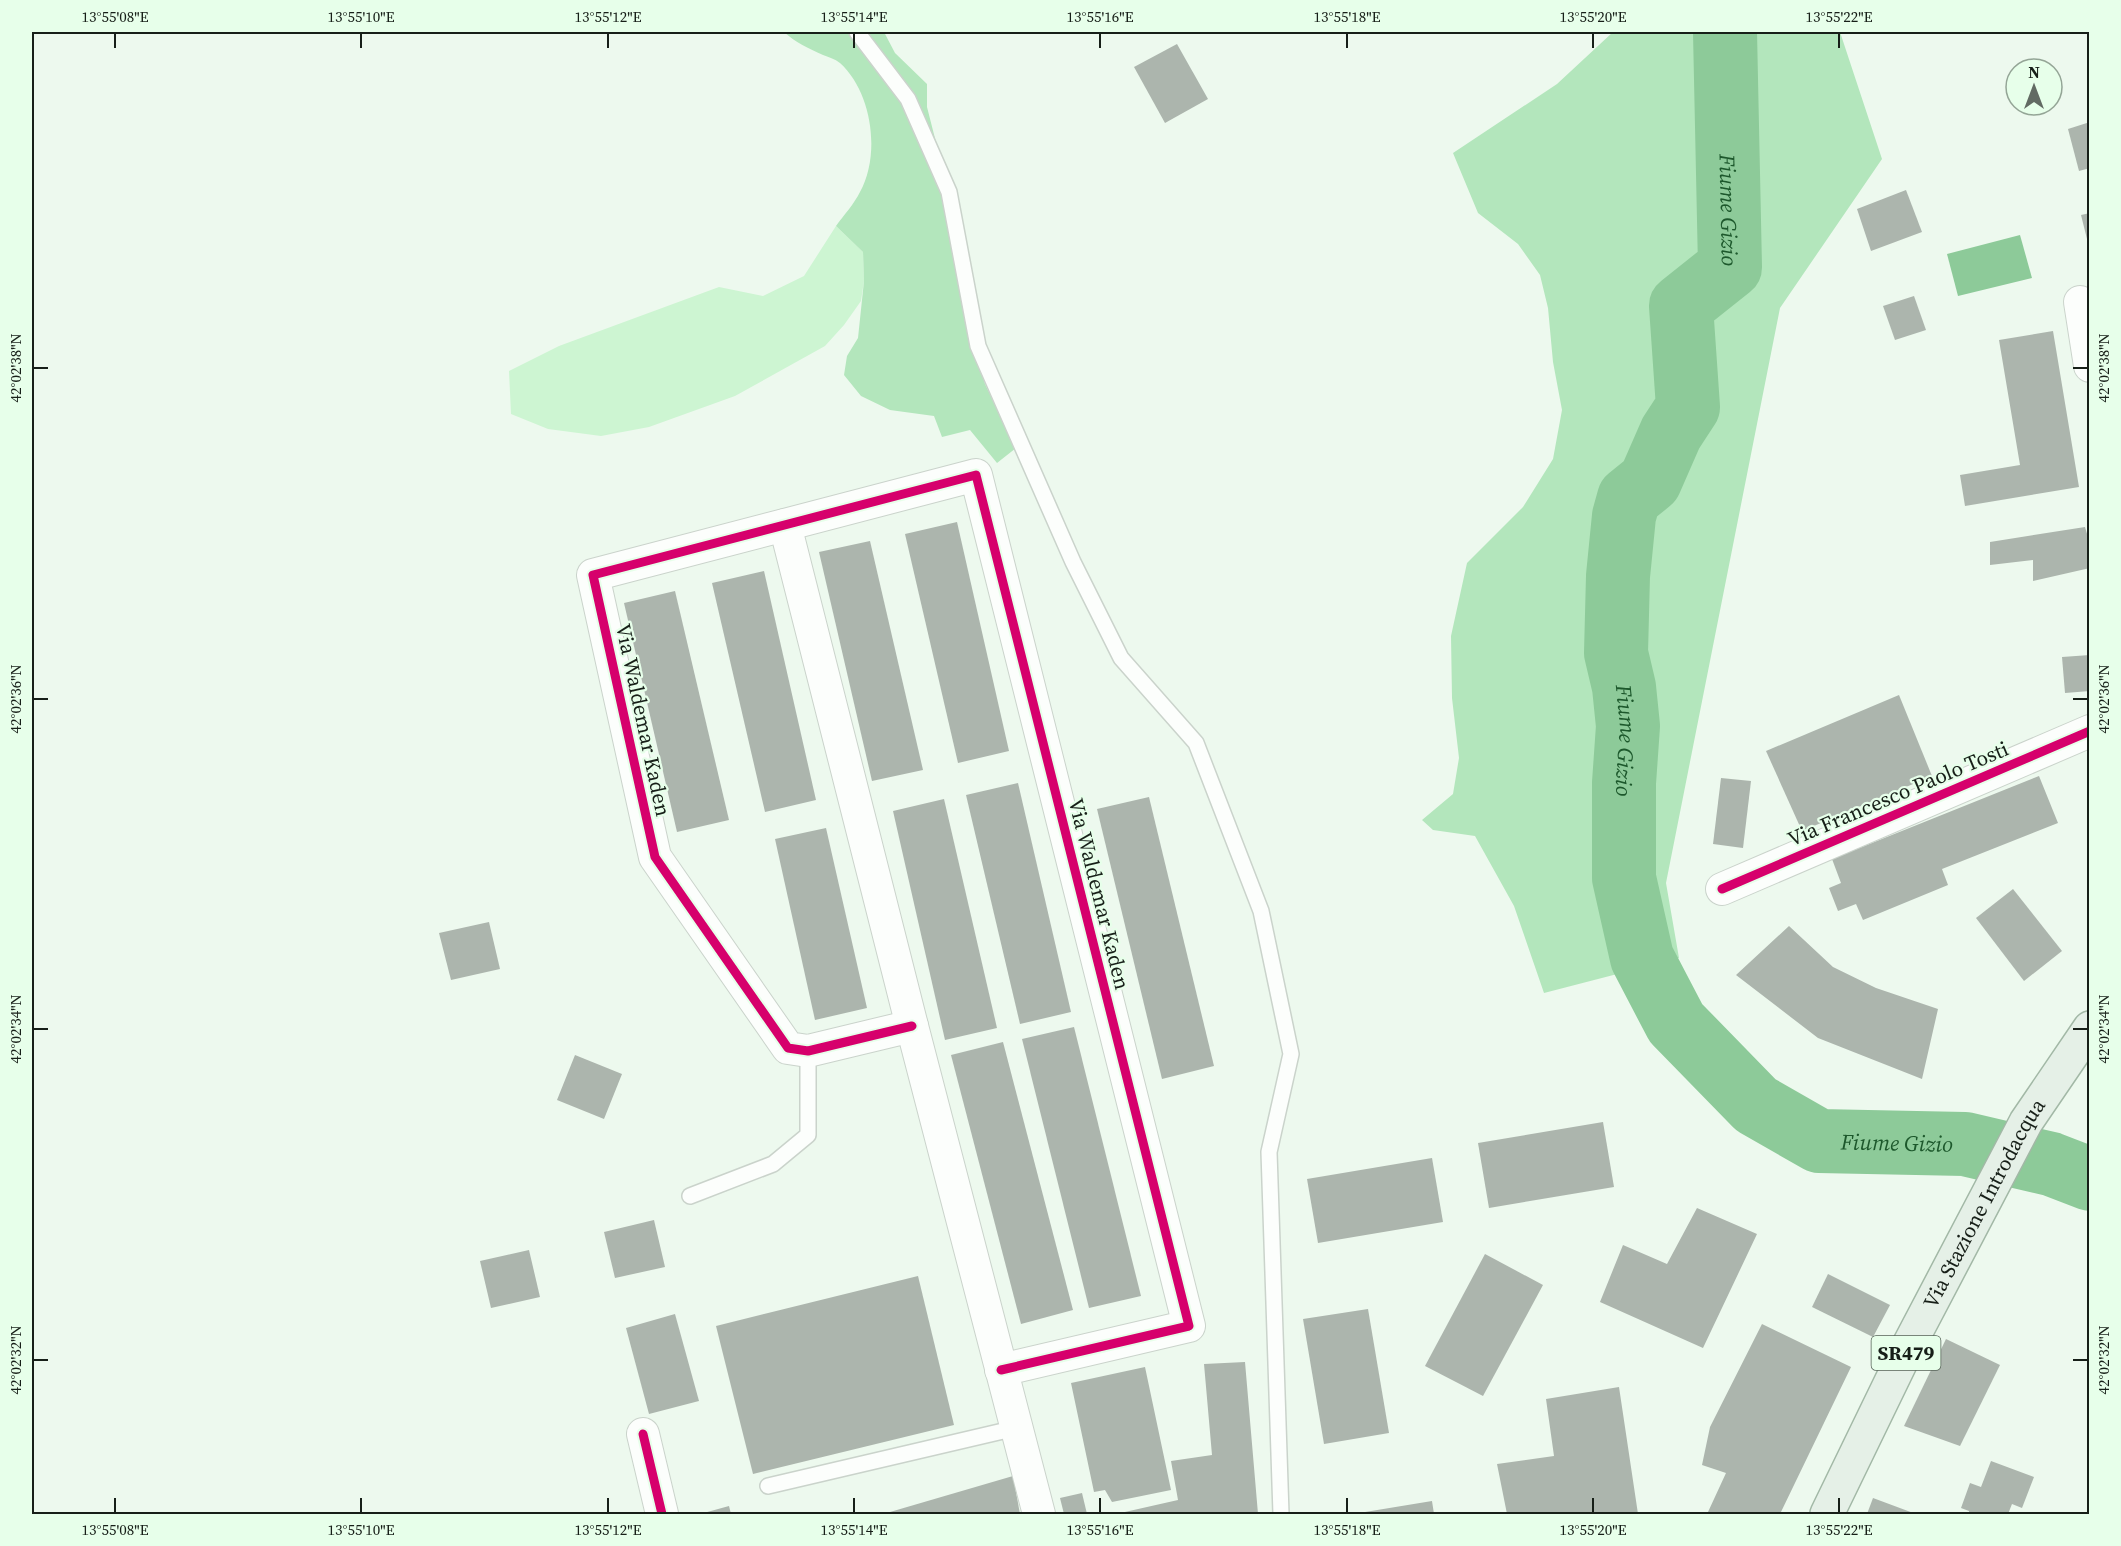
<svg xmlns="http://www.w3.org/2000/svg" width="2121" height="1546" font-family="'Source Serif 4',serif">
	<rect width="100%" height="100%" fill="#edf9ee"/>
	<!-- green -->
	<path fill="#cdf5d2" d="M836,226L863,252L864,281L861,301L844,325L825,346L735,396L649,427L601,436L548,429L511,414L509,371L559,346L719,287L763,296L804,276Z"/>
	<!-- forest -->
	<g fill="#b3e6bc">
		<path d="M784,32H884L895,53L927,84V107L941,162L969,321L985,384L1016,448L997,463L970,430L942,437L934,416L890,410L861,396L844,375L847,356L858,338L864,281L863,252L836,226C844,215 854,204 860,192C881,154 872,92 840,63C835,59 828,57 823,55C808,48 796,43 784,32Z"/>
		<path d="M1613,32H1840L1882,159L1780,308L1666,883L1679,958L1544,993L1514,906L1475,836L1433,830L1422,820L1453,794L1459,758L1452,698L1451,636L1467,563L1523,507L1553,459L1562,410L1553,362L1548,308L1540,275L1518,244L1478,213L1453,153L1557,84Z"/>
	</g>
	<!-- water -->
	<path fill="#8dca99" d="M2020,235L2032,278L1958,296L1947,254Z"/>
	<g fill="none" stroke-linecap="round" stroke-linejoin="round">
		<!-- river -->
		<path stroke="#8dca99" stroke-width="64" id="s1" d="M1725,32L1730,267L1681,306L1688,407L1671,433L1650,481L1629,498L1624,516L1618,576L1616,653L1624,687L1628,726L1624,783V878L1642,958L1676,1023L1756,1105L1819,1141L1965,1144L2051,1164L2090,1179"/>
	</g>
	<!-- building -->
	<g fill="#acb5ad">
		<path d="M1177,44L1208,99L1165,123L1134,67Z"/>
		<path d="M2090,122V168L2079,171L2068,129Z"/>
		<path d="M1906,190L1922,232L1871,251L1857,209Z"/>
		<path d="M2090,213V247H2089L2081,215Z"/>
		<path d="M1914,296L1926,330L1895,340L1883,306Z"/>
		<path d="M2053,331L2079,487L1965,506L1960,475L2020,465L1999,340Z"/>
		<path d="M957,522L1009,751L958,763L905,534Z"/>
		<path d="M2085,527L2090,544V568L2033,581V560L1990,565V542Z"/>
		<path d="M870,541L923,770L872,781L819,552Z"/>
		<path d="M764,571L816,800L765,812L712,583Z"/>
		<path d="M675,591L729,820L677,832L624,603Z"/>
		<path d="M2090,655V691L2065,693L2062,657Z"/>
		<path d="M1899,695L1932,776L1802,831L1766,751Z"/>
		<path d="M2039,776L2058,823L1942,869L1948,885L1863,920L1856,904L1838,911L1829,888L1841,883L1832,859Z"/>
		<path d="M1721,778L1751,781L1743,848L1713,844Z"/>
		<path d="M1018,783L1071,1012L1020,1024L966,795Z"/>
		<path d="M1149,797L1214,1066L1162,1079L1097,809Z"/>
		<path d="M944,799L997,1028L945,1040L893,811Z"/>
		<path d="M826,828L867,1008L815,1020L775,839Z"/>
		<path d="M2013,889L2062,951L2024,981L1976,918Z"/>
		<path d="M489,922L500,969L451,980L439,933Z"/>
		<path d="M1789,926L1833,967L1876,988L1938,1009L1922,1079L1818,1038L1736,975Z"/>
		<path d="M1074,1027L1141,1296L1089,1308L1022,1039Z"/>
		<path d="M1003,1042L1073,1310L1021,1324L951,1055Z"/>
		<path d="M575,1055L622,1074L604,1119L557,1100Z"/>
		<path d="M1603,1122L1614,1187L1489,1208L1478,1143Z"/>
		<path d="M1432,1158L1443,1222L1318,1243L1307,1179Z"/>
		<path d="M1697,1208L1757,1234L1703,1348L1600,1302L1623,1245L1667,1264Z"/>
		<path d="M654,1220L665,1267L615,1278L604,1232Z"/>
		<path d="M529,1250L540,1297L491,1308L480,1261Z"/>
		<path d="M1485,1254L1543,1285L1483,1396L1425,1366Z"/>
		<path d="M1828,1274L1890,1305L1873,1337L1812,1307Z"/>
		<path d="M918,1276L954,1425L753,1474L716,1326Z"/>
		<path d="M1368,1309L1389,1433L1324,1444L1303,1319Z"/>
		<path d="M675,1314L699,1401L649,1414L626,1328Z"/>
		<path d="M1762,1324L1851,1367L1780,1514H1712L1708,1512L1726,1473L1702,1465L1710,1427Z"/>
		<path d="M1946,1339L2000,1365L1960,1446L1904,1426Z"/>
		<path d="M1245,1362L1258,1514H1116L1178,1500L1171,1461L1212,1455L1204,1364Z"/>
		<path d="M1145,1367L1171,1490L1112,1502L1105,1490L1094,1492L1071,1383Z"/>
		<path d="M1619,1387L1638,1514H1507L1497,1464L1554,1456L1546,1399Z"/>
		<path d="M1991,1461L2034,1477L2022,1508L2012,1504L2008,1514H1969V1511L1961,1508L1970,1483L1981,1487Z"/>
		<path d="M1013,1476L1020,1514H890V1512Z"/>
		<path d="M1082,1493L1087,1514H1064L1060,1498Z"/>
		<path d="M1873,1498L1916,1514H1867Z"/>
		<path d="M1432,1501L1434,1514H1359V1513Z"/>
		<path d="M729,1506L731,1514H700Z"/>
	</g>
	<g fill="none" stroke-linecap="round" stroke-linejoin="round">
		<!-- service casing -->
		<g stroke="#cad3cb" stroke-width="18">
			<g id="service">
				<path d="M857,32L908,99L949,192L978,346L1073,562L1121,658L1196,743L1261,911L1291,1054L1269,1152L1281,1514"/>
				<path d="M690,1196L773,1164L808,1135V1051"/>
				<path d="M768,1486L1016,1428"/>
			</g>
		</g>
		<!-- minor casing -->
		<g stroke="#cad3cb" stroke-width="34">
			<g id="minor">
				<path d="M2080,302L2090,366"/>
				<path d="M785,525L912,1026L1039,1514"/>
				<path d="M1722,889L2090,731"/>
				<path d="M912,1026L808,1051L788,1048L655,857L593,575L976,475L1189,1326L1001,1370"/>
				<path d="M643,1434L662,1514"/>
			</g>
		</g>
		<!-- primary casing -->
		<g stroke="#a2b8a6" stroke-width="36">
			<g id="primary">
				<path id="s2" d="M1827,1514L1909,1345L2026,1122L2090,1028"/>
			</g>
		</g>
		<!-- service -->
		<use href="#service" stroke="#fcfefc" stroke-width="15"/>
		<!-- minor -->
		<use href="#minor" stroke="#fcfefc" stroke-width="32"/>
		<!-- primary -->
		<use href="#primary" stroke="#e5f0e7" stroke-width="33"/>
		<!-- cycleway casing -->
		<g stroke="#e7ffea" stroke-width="13">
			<g id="cycleway">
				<path d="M1722,889L2090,731"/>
				<path d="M912,1026L808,1051L788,1048L655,857L593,575L976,475L1189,1326L1001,1370"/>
				<path d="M643,1434L662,1514"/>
			</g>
		</g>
		<!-- cycleway -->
		<use href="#cycleway" stroke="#d6006c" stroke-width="9"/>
	</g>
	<!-- ticks -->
	<path fill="none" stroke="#171f18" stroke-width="2" d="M115,33V48M361,33V48M608,33V48M854,33V48M1100,33V48M1347,33V48M1593,33V48M1839,33V48M33,368H48M2073,368H2088M33,699H48M2073,699H2088M33,1029H48M2073,1029H2088M33,1360H48M2073,1360H2088M115,1498V1513M361,1498V1513M608,1498V1513M854,1498V1513M1100,1498V1513M1347,1498V1513M1593,1498V1513M1839,1498V1513"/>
	<g text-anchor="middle" stroke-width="4.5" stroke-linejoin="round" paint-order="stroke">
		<!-- shield labels -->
		<rect fill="#e7ffea" stroke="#556257" stroke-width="1.5" x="1871.5" y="1336" width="69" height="34" rx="4.5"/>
		<g font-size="20" font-weight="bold" fill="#171f18">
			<text x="1906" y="1360">SR479</text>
		</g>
		<!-- street labels -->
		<g font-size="21" fill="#171f18" stroke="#e7ffea">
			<text transform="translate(643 720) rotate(78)" y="7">Via Waldemar Kaden</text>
			<text transform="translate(1898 794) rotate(-23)" y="7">Via Francesco Paolo Tosti</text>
			<text transform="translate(1099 894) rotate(76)" y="7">Via Waldemar Kaden</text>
			<text dy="7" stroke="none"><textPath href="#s2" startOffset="348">Via Stazione Introdacqua</textPath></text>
		</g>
		<!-- water labels -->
		<g font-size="22" font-style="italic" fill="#1d582c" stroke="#e7ffea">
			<text dy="8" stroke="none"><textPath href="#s1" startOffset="178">Fiume Gizio</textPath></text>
			<text dy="8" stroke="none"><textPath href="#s1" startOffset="754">Fiume Gizio</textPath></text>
			<text dy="8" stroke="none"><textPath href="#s1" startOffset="1312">Fiume Gizio</textPath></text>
		</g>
	</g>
	<!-- border -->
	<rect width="2121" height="1546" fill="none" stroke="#e7ffea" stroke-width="66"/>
	<!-- north arrow -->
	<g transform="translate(2034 87)"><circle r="28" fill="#e7ffea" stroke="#94a596" stroke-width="1.5"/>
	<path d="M0-4.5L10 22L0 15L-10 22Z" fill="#626b63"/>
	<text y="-9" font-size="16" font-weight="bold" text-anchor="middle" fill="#171f18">N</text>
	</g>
	<rect x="33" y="33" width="2055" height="1480" fill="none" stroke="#171f18" stroke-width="2"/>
	<g font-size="15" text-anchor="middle" fill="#171f18">
		<text x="115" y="22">13°55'08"E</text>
		<text x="361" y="22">13°55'10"E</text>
		<text x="608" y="22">13°55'12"E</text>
		<text x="854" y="22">13°55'14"E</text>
		<text x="1100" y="22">13°55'16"E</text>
		<text x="1347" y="22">13°55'18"E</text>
		<text x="1593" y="22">13°55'20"E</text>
		<text x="1839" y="22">13°55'22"E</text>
		<text transform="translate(16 368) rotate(-90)" y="5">42°02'38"N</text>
		<text transform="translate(2104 368) rotate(-90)" y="5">42°02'38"N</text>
		<text transform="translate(16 699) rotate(-90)" y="5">42°02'36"N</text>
		<text transform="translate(2104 699) rotate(-90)" y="5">42°02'36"N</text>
		<text transform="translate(16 1029) rotate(-90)" y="5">42°02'34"N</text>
		<text transform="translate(2104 1029) rotate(-90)" y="5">42°02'34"N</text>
		<text transform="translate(16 1360) rotate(-90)" y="5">42°02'32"N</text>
		<text transform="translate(2104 1360) rotate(-90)" y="5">42°02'32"N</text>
		<text x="115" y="1535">13°55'08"E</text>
		<text x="361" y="1535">13°55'10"E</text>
		<text x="608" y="1535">13°55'12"E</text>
		<text x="854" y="1535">13°55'14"E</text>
		<text x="1100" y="1535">13°55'16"E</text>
		<text x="1347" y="1535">13°55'18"E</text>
		<text x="1593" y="1535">13°55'20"E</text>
		<text x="1839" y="1535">13°55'22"E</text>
	</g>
</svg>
